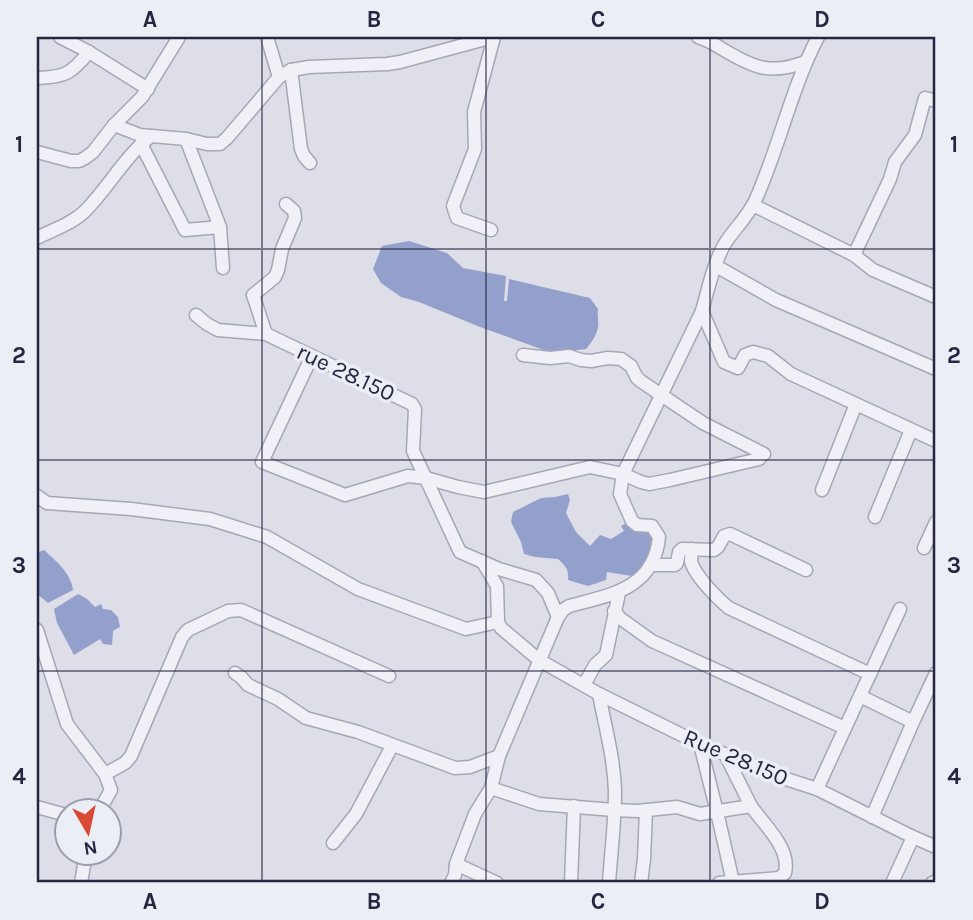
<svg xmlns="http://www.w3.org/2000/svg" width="973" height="920" font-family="Karla,sans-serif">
	<rect width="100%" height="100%" fill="#dddee8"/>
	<!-- water -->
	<g fill="#94a0cc">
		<path d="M409,241L447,253L463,268L506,276L504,301H507L509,279L590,298L598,309C597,315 599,322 598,327C597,335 591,343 586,349L552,353L480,327L419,302L401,297L381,283L373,269L382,246Z"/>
		<path d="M568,494L570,500L566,513L576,532L590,546L600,535L611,539L624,531L621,526L626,523L639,531L647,530L656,543L638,577L607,572L606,580L588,586L568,580C569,570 566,566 558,559L535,557L524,554L521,542L511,522L513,512L541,498L555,497Z"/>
		<path d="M37,550L39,552L44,550C56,561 71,573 73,590L48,603L37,594Z"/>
		<path d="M78,594L87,599L95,607L101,604L103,609L111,610L118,617L120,627L113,631L112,645L103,644L100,639L74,655L57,623L54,609Z"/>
	</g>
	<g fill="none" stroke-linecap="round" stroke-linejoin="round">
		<!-- minor casing -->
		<g stroke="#a6a7b6" stroke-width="15">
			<g id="minor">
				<path d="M60,37L89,52L148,89"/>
				<path d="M267,37L279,77"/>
				<path d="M698,37C708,40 716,45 724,50C754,68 771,75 805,62"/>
				<path d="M291,70L301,149L304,156L310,163"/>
				<path d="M37,78C65,77 71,74 89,52"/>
				<path d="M114,125L140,135L186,139L207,144H220L227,138L279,77L291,70L309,67L387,64L400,62L493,37"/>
				<path d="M186,139L220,227L223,268"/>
				<path d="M141,144L185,230L220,227"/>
				<path d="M37,152L71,161H79L85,158L93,152L114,125L142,97L179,37"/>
				<path d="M753,205L854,255L873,270L936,297"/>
				<path d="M491,230L457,218L453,206L475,149L474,112L494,37"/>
				<path d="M37,238C52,230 72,224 85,211C109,187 124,157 151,136"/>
				<path d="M854,255L890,179L895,162L915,135L925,98L936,101"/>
				<path d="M716,266L776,300L936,369"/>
				<path d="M702,311L724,362L738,368L745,355L753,352L768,356L791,374L936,441"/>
				<path d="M196,315L207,324L218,330L266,334L412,404L415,409L413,451L460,552L499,569L536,580L548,593L558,617"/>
				<path d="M266,334L253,295L275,277L278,270L282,249L295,218L294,211L286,204"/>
				<path d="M523,355L550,358L569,356L581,360L591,361L608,358L621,359L631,366L637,378L642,382L703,423L764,454"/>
				<path d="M312,356L262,462L345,495L408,476L426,478L458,487L484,492L590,467L623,474L641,482L649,484L670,480L759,459"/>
				<path d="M822,490L856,404"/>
				<path d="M37,496L47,503L131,509L210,519L267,537L358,589L466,629L498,622"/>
				<path d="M875,517L911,430"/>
				<path d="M924,548L936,522"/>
				<path d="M692,549C692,553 691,557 691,561C694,575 718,599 729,608L870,674"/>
				<path d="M482,561L497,586L498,622L501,628L539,660L599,694L700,744L777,776L817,789L913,837L936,847"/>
				<path d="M651,565H675L677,563L679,552L682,549L714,550L718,547L724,536L730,534L806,570"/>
				<path d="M614,611L620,618L652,641L845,728"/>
				<path d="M37,630L67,724L105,774L111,790L99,811"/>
				<path d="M235,673L241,677L248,685L278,699L306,718L358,732L455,768L470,767L499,756"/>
				<path d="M584,685L595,665L606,655L619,593"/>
				<path d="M599,694C605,726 614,758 615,791C615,822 611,853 609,883"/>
				<path d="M860,696L913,722"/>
				<path d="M700,744L717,812L733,882"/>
				<path d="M105,774L125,763L131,756L182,637L188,630L228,611L241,610L389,676"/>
				<path d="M491,788L539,804L614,810L638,811L677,807L700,814L751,806L725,754"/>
				<path d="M817,789L900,609"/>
				<path d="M37,807L66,815"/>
				<path d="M872,817L913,722L936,673"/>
				<path d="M333,843L356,814L392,746"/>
				<path d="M456,864L497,883"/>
				<path d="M81,883L86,853"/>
				<path d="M451,883L455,875L456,864L475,814L491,788L499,756L558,617L563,610L569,606C610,595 654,589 659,537L652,526L637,525L632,521L620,494L623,474L702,311C708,290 713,265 724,245C733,230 747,218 755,201C779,148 791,89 818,37"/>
				<path d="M571,883L574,806"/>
				<path d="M641,883L644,859L646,810"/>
				<path d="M719,883L779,878L785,873C791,848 764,825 751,806"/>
				<path d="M892,883L913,837"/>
				<path d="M932,883L936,881"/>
			</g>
		</g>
		<!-- minor -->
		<use href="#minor" stroke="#f0f0f6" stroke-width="12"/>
	</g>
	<!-- grid -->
	<path fill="none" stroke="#252740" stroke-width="2" stroke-opacity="0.55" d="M262,37V883M486,37V883M710,37V883M37,249H936M37,460H936M37,671H936"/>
	<g text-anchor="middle" stroke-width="7" stroke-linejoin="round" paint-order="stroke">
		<!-- street labels -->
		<g font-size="23" fill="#252740" stroke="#eceef6">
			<text transform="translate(346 372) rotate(25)" y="8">rue 28.150</text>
			<text transform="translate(736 757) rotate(23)" y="8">Rue 28.150</text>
		</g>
	</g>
	<!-- border -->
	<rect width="973" height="920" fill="none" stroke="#eceef6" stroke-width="77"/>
	<!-- north arrow -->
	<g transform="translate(88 832) rotate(171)"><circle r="33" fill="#eceef6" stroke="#9c9ead" stroke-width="2"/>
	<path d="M0-5L12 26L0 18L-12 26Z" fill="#da4935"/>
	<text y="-10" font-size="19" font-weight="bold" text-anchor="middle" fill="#252740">N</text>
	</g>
	<rect x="38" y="38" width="896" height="843" fill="none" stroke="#252740" stroke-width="2.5"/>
	<g font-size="23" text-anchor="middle" font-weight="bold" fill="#252740">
		<text x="150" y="27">A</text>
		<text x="374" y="27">B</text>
		<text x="598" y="27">C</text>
		<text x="822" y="27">D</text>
		<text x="19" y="152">1</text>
		<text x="954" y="152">1</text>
		<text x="19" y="363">2</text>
		<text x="954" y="363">2</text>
		<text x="19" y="573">3</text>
		<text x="954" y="573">3</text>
		<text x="19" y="784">4</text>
		<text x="954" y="784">4</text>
		<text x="150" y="909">A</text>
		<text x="374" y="909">B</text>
		<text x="598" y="909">C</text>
		<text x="822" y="909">D</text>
	</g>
</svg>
